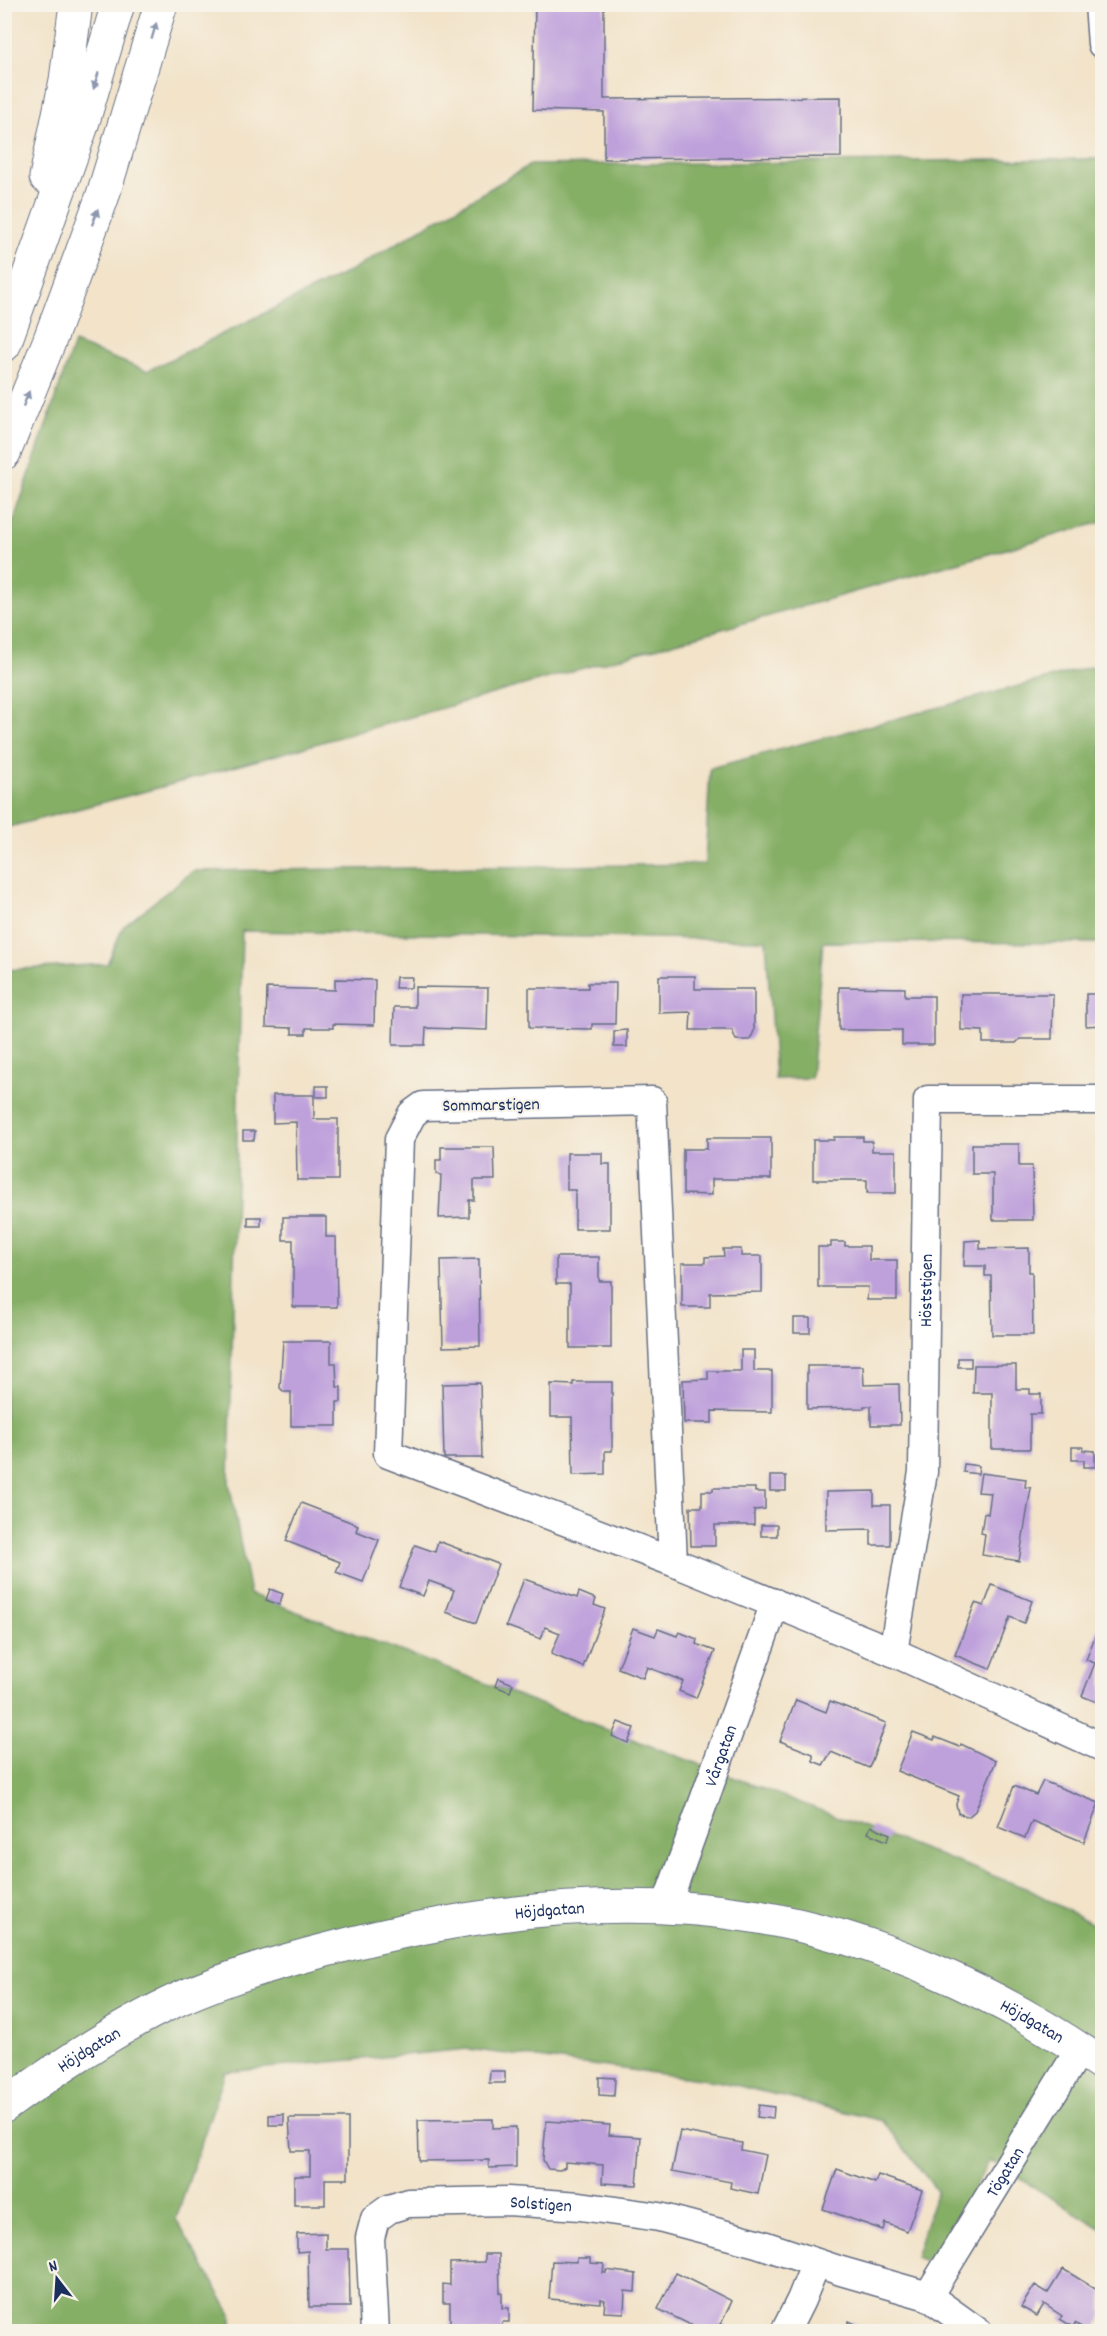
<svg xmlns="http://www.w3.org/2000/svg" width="1107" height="2336" font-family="Dekko,sans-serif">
	<rect width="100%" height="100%" fill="#f7f3e8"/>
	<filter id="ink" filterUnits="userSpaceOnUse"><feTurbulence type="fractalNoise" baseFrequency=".0167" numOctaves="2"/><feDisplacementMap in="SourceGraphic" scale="12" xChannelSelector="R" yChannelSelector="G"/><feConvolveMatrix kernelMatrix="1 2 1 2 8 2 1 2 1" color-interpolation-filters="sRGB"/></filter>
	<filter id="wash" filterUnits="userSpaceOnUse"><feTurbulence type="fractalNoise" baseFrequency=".008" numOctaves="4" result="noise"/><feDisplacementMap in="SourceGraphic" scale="24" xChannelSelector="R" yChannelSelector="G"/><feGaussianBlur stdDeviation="1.35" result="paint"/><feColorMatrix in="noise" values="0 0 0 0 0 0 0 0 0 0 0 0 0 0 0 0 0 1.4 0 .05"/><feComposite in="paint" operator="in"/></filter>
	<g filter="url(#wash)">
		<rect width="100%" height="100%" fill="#f2e3c9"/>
		<!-- forest -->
		<g fill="#86af66" stroke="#506f62" stroke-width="1.5">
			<path d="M1102,159V522L173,784L5,828V546L74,343L147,371L348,272L530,165Z"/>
			<path d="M1102,664V943L823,942L811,1078L775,1079L766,940L242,931L229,1482L250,1594L1028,1889L1102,1929V2229L990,2160L932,2263L915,2257L937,2191L883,2121L723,2082L468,2049L225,2072L176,2219L232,2316V2331L5,2332V970L107,964L123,927L193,871L705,864L710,768Z"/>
		</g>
		<g id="blocks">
			<!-- building -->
			<g fill="#bea0db">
				<path d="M535,4H604V99L841,97V157L604,159V112L533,110Z"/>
				<path d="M659,976H695V989H754V1031L750,1040H736L732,1030H690L691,1012L659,1013Z"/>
				<path d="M396,977H412L411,988H395Z"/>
				<path d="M335,979L375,980L374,1025L333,1024V1028H306V1034H292V1028L266,1027L267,988L335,990Z"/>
				<path d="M588,983H616L615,1024H592V1029L529,1028V988H588Z"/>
				<path d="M415,987L488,988L487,1030L426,1028L425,1045H393L394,1007H415Z"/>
				<path d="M839,987L905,988V996H934V1045H902V1030H839Z"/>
				<path d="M961,994H1053L1052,1039H1020L1016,1043H983V1031L961,1030Z"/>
				<path d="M1086,994H1102V1025L1086,1026Z"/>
				<path d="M627,1030V1047H614V1031Z"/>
				<rect x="316" y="1086" width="12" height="11"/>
				<path d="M273,1095H314V1119H338V1180H297L296,1122L273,1123Z"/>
				<path d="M243,1131H255L254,1140H243Z"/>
				<path d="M834,1137H863V1141H872V1151H896V1193H867V1180H813V1140H834Z"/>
				<path d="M707,1138H771V1179H712V1195L683,1194V1149H707Z"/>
				<path d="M972,1144H1019V1166H1032L1033,1220H993V1174H972Z"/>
				<path d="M441,1147H494L495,1180H474V1200H469V1217L439,1218L441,1175L436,1174V1160H441Z"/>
				<path d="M567,1153H602V1164H610V1229H575V1190H567Z"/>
				<rect x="248" y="1217" width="13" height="9"/>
				<path d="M283,1217H326V1237H336L337,1307H293V1240H283Z"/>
				<path d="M980,1240V1249L1029,1248V1272H1032L1033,1335H992L991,1276H985V1266H964L965,1241Z"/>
				<path d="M831,1242H845V1246H869V1260H897V1300H867L868,1287H818V1247H831Z"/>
				<path d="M723,1249H741V1256H762V1292L710,1293V1307H682V1263H705V1257L724,1256Z"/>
				<path d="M556,1257H599V1281H611V1348H570V1284H556Z"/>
				<path d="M479,1259L480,1346L443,1347L441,1260Z"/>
				<rect x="794" y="1318" width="16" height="15"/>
				<path d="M283,1341H331V1363H336L337,1387H341V1402H337V1426H291V1392H284L280,1388Z"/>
				<path d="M741,1350H754V1371H772V1412L712,1411V1423H684L683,1380L708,1379V1371H741Z"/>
				<rect x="958" y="1358" width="13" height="9"/>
				<path d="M974,1365H1016V1389H1030V1394H1041V1414H1030V1449H992V1393H973Z"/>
				<path d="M807,1366H863L864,1385L899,1384L900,1425H871V1406H864V1408L807,1409Z"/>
				<path d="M573,1382H612V1451H605V1474L573,1475L572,1417H551V1384L573,1385Z"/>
				<path d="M480,1383L482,1458H444L442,1384Z"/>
				<path d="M1072,1447H1083V1450L1095,1451V1467H1084V1460H1072Z"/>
				<path d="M964,1464L979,1466L978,1474L963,1472Z"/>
				<path d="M981,1473L1026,1479L1025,1487L1031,1488L1019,1561L982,1555L985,1534L981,1533L984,1513L988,1514L991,1493L978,1492Z"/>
				<rect x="770" y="1476" width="16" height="15"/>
				<rect x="1099" y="1486" width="3" height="39"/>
				<path d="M713,1488H755V1492H765V1509L754,1510V1525H715V1546H691L690,1507H702V1491H713Z"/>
				<path d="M874,1491V1505H890V1545H871V1529L826,1530V1492Z"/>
				<path d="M301,1503L358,1525L356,1531L379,1540L363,1582L336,1572L340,1562L286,1541Z"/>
				<rect x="761" y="1525" width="16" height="11"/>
				<path d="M438,1541L498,1564L476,1623L446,1612L454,1590L429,1581L423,1596L399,1587L415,1545L435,1552Z"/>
				<path d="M524,1579L577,1598L579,1592L596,1599L594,1605L605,1609L583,1667L551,1654L560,1633L545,1627L541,1639L506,1626Z"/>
				<path d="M992,1585L1032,1601L1024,1623L1010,1617L990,1669L955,1655L975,1603L984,1606Z"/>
				<path d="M270,1589L283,1594L279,1605L266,1600Z"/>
				<path d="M1102,1618V1704L1082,1696L1095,1663L1086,1660Z"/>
				<path d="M633,1628L655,1636L658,1629L677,1636L679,1632L697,1639L696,1644L715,1651L696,1698L679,1691L683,1681L647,1667L643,1678L618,1668Z"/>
				<path d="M498,1678L513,1684L510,1692L495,1686Z"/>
				<path d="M796,1700L826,1712L830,1701L886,1723L869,1768L831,1752L823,1765L813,1761V1754L780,1741Z"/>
				<path d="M618,1722L634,1728L628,1743L612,1736Z"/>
				<path d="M913,1732L934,1740L935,1737L960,1747L961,1744L996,1761L975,1811L968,1817L958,1813L956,1804L959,1796L897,1771Z"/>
				<path d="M1043,1781L1099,1803L1084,1842L1032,1821L1025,1838L998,1827L1014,1786L1036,1795Z"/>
				<path d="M871,1826L890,1834L887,1841L868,1833Z"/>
				<path d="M490,2071H505V2083H489Z"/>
				<path d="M599,2077L615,2078L614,2096L599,2095Z"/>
				<path d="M759,2105L774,2107L773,2119L757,2117Z"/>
				<path d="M284,2114V2125H269V2115Z"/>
				<path d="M289,2118H348V2179H325V2205H294V2176H310V2151H291Z"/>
				<path d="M493,2119V2128L516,2127V2167L489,2168V2160L419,2161L418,2120Z"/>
				<path d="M546,2121L610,2125L609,2135L641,2137L637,2185L602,2183L603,2165L565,2162V2167L560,2170L548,2169L543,2160Z"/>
				<path d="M680,2131L742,2143L741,2150L766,2155L758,2194L730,2188L731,2182L672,2171Z"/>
				<path d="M837,2169L875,2183L878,2175L922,2190L907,2231L885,2223L883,2230L823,2209Z"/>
				<path d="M326,2233V2249H349L350,2307H309L308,2251L297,2252V2234Z"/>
				<path d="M485,2254H499L500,2293H502V2308H509V2322H502V2332H465V2328H450V2303H443V2284L450,2285V2263L485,2262Z"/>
				<path d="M577,2258H590V2263L604,2264L603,2273H606V2270L636,2274L635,2292L625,2291L624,2313L604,2312L605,2300L601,2299V2303L549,2299L552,2261L577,2262Z"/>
				<path d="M1063,2269L1102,2293V2316L1093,2332H1089L1075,2323L1073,2327L1060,2319L1062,2316L1044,2304L1037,2316L1021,2307L1035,2285L1048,2293Z"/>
				<path d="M676,2273L732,2301L721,2324L737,2332H698L699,2329L658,2309Z"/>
				<path d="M849,2321L870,2332H843Z"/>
			</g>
		</g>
	</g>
	<g filter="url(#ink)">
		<use href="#blocks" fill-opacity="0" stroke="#666e83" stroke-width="1.5"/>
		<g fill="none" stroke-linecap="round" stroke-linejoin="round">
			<!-- street casing -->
			<g stroke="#666e83" stroke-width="31">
				<g id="street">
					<path d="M1099,4L1102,44"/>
					<path d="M673,1562L652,1101L423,1106L412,1114L399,1139L388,1454L673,1562L893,1652L1102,1747"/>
					<path id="s1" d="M893,1652L923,1472L928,1100H1102"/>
					<path id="s2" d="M666,1906L775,1603"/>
					<path id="s3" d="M928,2296L1080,2049"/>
					<path id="s4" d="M375,2332L370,2238L375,2219L389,2209L408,2203L508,2201L580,2206L659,2217L757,2243L841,2271L928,2296L978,2332"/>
					<path d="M785,2332L801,2300L816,2263"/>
				</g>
			</g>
			<!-- secondary casing -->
			<g stroke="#666e83" stroke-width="35">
				<g id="secondary">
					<path id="s5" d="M4,2106C58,2067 121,2025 181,1998C225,1978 279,1962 326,1950C464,1913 610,1893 752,1916C877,1936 998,1993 1102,2064"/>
				</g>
			</g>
			<!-- highway casing -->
			<g stroke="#666e83" stroke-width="35">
				<g id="highway">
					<path d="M46,177L66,80L76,4"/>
					<path d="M4,345L81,128L118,4"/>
					<path d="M4,453L49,342L102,198L161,4"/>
				</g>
			</g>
			<!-- street -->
			<use href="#street" stroke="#fff" stroke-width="28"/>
			<!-- secondary -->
			<use href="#secondary" stroke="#fff" stroke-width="33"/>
			<!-- highway -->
			<use href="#highway" stroke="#fff" stroke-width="33"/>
		</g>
		<!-- one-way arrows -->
		<defs><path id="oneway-solid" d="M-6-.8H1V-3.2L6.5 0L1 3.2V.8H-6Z" transform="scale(1.5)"/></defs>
		<g fill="#8d97ae">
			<use href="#oneway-solid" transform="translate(154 31) rotate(-74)"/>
			<use href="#oneway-solid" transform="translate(96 81) rotate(107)"/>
			<use href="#oneway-solid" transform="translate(95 217) rotate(-70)"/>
			<use href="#oneway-solid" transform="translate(26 399) rotate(-68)"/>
		</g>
	</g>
	<g text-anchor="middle" stroke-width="4.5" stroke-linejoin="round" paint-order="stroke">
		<!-- street labels -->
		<g font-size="18" fill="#1b2f5e" stroke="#f7f3e8">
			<text transform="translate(491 1104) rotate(-1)" y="6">Sommarstigen</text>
			<text dy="6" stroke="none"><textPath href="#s1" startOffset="364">Höststigen</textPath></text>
			<text dy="6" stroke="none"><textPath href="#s2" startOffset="160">Vårgatan</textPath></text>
			<text dy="6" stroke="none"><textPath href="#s5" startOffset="588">Höjdgatan</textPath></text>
			<text dy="6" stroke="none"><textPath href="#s5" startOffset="1092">Höjdgatan</textPath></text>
			<text dy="6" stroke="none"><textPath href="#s5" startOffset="102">Höjdgatan</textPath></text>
			<text dy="6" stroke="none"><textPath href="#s3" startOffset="146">Tögatan</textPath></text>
			<text dy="6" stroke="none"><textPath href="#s4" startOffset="284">Solstigen</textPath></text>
		</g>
	</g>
	<!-- margin -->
	<rect width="1107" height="2336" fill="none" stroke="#f7f3e8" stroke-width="24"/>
	<!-- north arrow -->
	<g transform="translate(57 2279) rotate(343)" stroke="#f7f3e8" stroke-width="4.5" paint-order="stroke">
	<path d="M0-4.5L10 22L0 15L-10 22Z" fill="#1b2f5e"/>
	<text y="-9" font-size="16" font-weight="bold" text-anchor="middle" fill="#1b2f5e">N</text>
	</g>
</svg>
